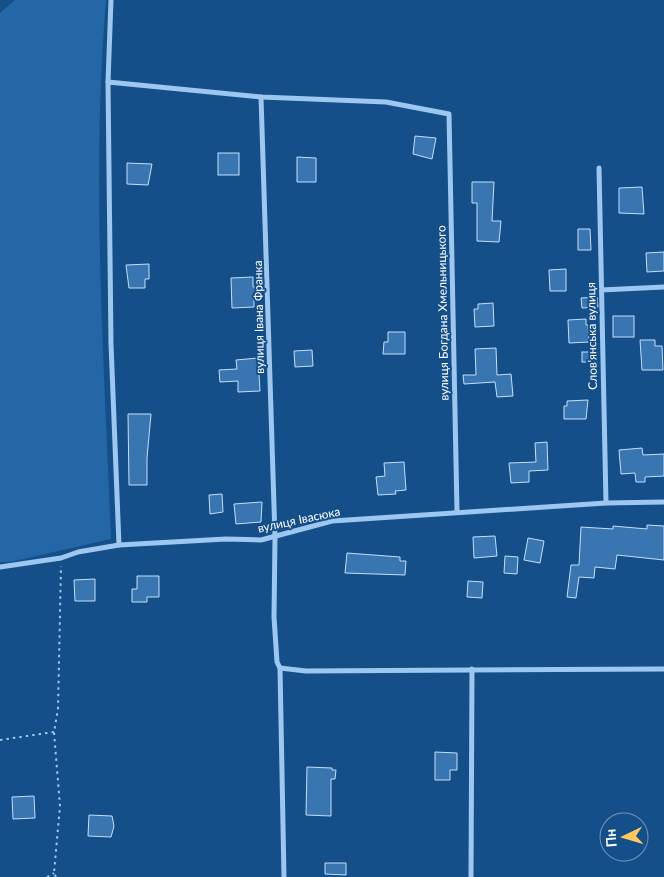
<svg xmlns="http://www.w3.org/2000/svg" width="664" height="877" font-family="Lato,sans-serif">
	<rect width="100%" height="100%" fill="#154f89"/>
	<!-- green -->
	<path fill="#2467a7" d="M15,0H106C91,179 104,360 111,539L10,562H0V13Z"/>
	<!-- building -->
	<g fill="#3976b1" stroke="#c3e0fb">
		<path d="M415,136L436,138L432,159L413,154Z"/>
		<rect x="218" y="153" width="21" height="22"/>
		<path d="M297,157L316,158V182H297Z"/>
		<path d="M127,163L152,164L148,185L127,184Z"/>
		<path d="M472,182H494L492,221H501L499,242L477,241V203H472Z"/>
		<path d="M642,187L644,214L619,213V188Z"/>
		<path d="M578,229H590L591,250H578Z"/>
		<path d="M664,252V271L647,272L646,253Z"/>
		<path d="M149,264V279H145V288H129L126,265Z"/>
		<path d="M566,269V291H550L549,270Z"/>
		<path d="M253,277V287H259V299H254V307L232,308L231,278Z"/>
		<path d="M597,297L598,307L582,308L581,298Z"/>
		<path d="M493,303L494,326L475,327L474,309H478V304Z"/>
		<rect x="613" y="316" width="21" height="21"/>
		<path d="M586,319V325H588L589,342L569,343L568,320Z"/>
		<path d="M388,332H405V354H383L384,342H388Z"/>
		<path d="M640,340H655V346H662L663,370H642Z"/>
		<path d="M496,348L497,375L511,374L513,396L497,397L495,382L464,384L463,375H476L475,349Z"/>
		<path d="M312,350L313,366L295,367L294,351Z"/>
		<rect x="582" y="352" width="15" height="10"/>
		<path d="M258,358L260,391L238,392V381L220,382L219,370L237,369L236,360Z"/>
		<path d="M588,400L586,419H564V406H567V401Z"/>
		<path d="M128,414H151L147,458V485H129Z"/>
		<path d="M547,442L548,470L529,471V482L511,483L509,463L536,462L535,443Z"/>
		<path d="M642,448L643,455L664,454V476L645,477V482H636L635,473L621,474L619,450Z"/>
		<path d="M404,462L406,490L395,491L396,494L378,495L376,477L385,476L384,463Z"/>
		<path d="M222,494L223,512L210,514L209,495Z"/>
		<path d="M262,502L261,522L236,524L234,504Z"/>
		<path d="M647,525L664,526V560L617,555L615,569L595,567L594,578L579,577L576,598L567,597L571,565H579L581,527L613,529V526L647,529Z"/>
		<path d="M495,536L497,556L474,558L473,537Z"/>
		<path d="M528,538L544,541L540,563L524,560Z"/>
		<path d="M347,553L400,557V561H406L405,575L345,573Z"/>
		<path d="M505,556L518,557L517,574L504,573Z"/>
		<path d="M137,576H159V597H147V602H132V589H137Z"/>
		<path d="M95,579V601H75L74,580Z"/>
		<path d="M468,581L483,582L482,598L467,597Z"/>
		<path d="M435,752L457,753V770H450V780H435Z"/>
		<path d="M307,767L332,768V770H336L335,779H331V816L306,815Z"/>
		<path d="M34,796L35,818L13,819L12,797Z"/>
		<path d="M89,815L112,816L114,826L111,837L88,836Z"/>
		<path d="M325,863H346V875L325,874Z"/>
	</g>
	<g fill="none" stroke-linecap="round" stroke-linejoin="round">
		<!-- path -->
		<g stroke="#9dc7ef" stroke-width="2" stroke-dasharray="2.5 4" stroke-linecap="butt">
			<path d="M0,740L54,732"/>
			<path d="M47,877L54,873"/>
			<path d="M56,877L54,873L60,806L54,732L58,709L61,566"/>
		</g>
		<!-- street -->
		<g stroke="#9dc7ef" stroke-width="5">
			<path d="M108,82L111,0"/>
			<path d="M261,97L275,537L274,617L277,662L280,668L284,877"/>
			<path d="M599,168L606,503"/>
			<path d="M601,290L664,287"/>
			<path d="M119,545L111,344L108,82L261,97L386,102L449,114L457,511"/>
			<path d="M0,567L61,558L78,552L119,545L226,539L261,540L332,521L606,503L664,502"/>
			<path d="M280,668L306,671L664,669"/>
			<path d="M471,877L472,669"/>
		</g>
	</g>
	<g text-anchor="middle" stroke-width="4" stroke-linejoin="round" paint-order="stroke">
		<!-- street labels -->
		<g font-size="12" fill="#fff" stroke="#154f89">
			<text transform="translate(443 313) rotate(-91)" y="4">вулиця Богдана Хмельницького</text>
			<text transform="translate(259 317) rotate(-91)" y="4">вулиця Івана Франка</text>
			<text transform="translate(592 336) rotate(-91)" y="4">Слов'янська вулиця</text>
			<text transform="translate(299 520) rotate(-12)" y="4">вулиця Івасюка</text>
		</g>
	</g>
	<!-- north arrow -->
	<g transform="translate(624 837) rotate(265)"><circle r="24" fill="#154f89" stroke="#7395b8"/>
	<path d="M0-4L9 19L0 12L-9 19Z" fill="#ffc65b"/>
	<text y="-8" font-size="14" font-weight="bold" text-anchor="middle" fill="#ffffff">Пн</text>
	</g>
</svg>
